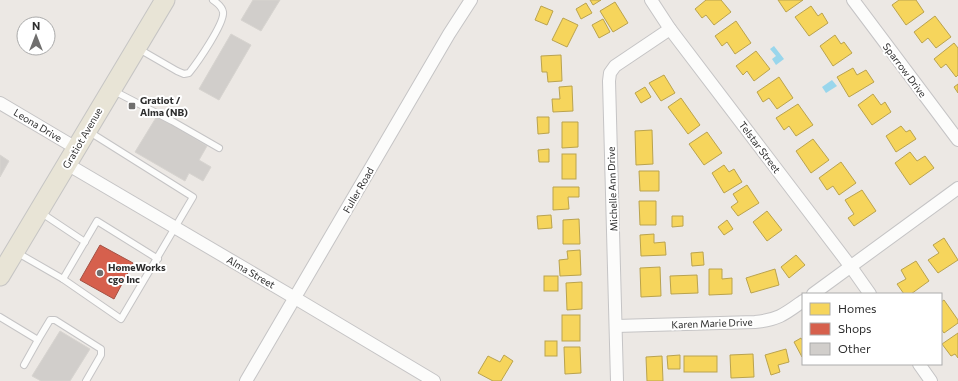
<svg xmlns="http://www.w3.org/2000/svg" width="958" height="381" font-family="Commissioner,sans-serif">
	<rect width="100%" height="100%" fill="#ece8e4"/>
	<!-- water -->
	<g fill="#99d6ec">
		<path d="M774,46L784,59L776,65L772,59L776,56L770,49Z"/>
		<path d="M832,80L837,86L826,93L822,87Z"/>
	</g>
	<!-- homes -->
	<g fill="#f6d55c" stroke="#baa34e">
		<path d="M590,0H601L593,5Z"/>
		<path d="M706,0H721L731,12L714,25L706,15L702,18L695,9Z"/>
		<path d="M778,0H803L786,12Z"/>
		<path d="M899,0H916L924,12L906,25L892,5Z"/>
		<path d="M615,2L628,23L613,32L600,11Z"/>
		<path d="M586,3L592,13L581,19L576,9Z"/>
		<path d="M541,6L553,11L547,25L535,20Z"/>
		<path d="M811,6L818,16L822,13L828,23L809,36L795,17Z"/>
		<path d="M935,16L951,37L936,48L928,38L922,43L914,32Z"/>
		<path d="M563,18L578,25L567,47L552,40Z"/>
		<path d="M603,19L610,32L599,38L592,25Z"/>
		<path d="M736,21L751,43L735,54L727,42L722,46L715,36Z"/>
		<path d="M835,35L841,44L844,42L852,53L833,66L820,46Z"/>
		<path d="M954,43L958,48V75L956,77L946,64L941,68L934,59Z"/>
		<path d="M756,51L770,69L754,81L747,71L743,75L736,66Z"/>
		<path d="M561,55L562,81L548,82L547,72H542L541,56Z"/>
		<path d="M853,68L857,75L866,70L874,82L849,97L837,77Z"/>
		<path d="M664,75L675,93L661,101L649,83Z"/>
		<path d="M779,77L793,98L777,109L769,98L763,102L757,92Z"/>
		<path d="M958,84V93L954,87Z"/>
		<path d="M572,86L573,111L553,112L552,99H560L559,87Z"/>
		<path d="M645,87L651,97L641,103L635,93Z"/>
		<path d="M873,94L881,105L885,102L891,112L872,125L858,105Z"/>
		<path d="M681,98L700,125L688,134L668,107Z"/>
		<path d="M798,104L813,125L796,136L789,126L784,130L776,118Z"/>
		<path d="M537,117H549V133L538,134Z"/>
		<path d="M562,122H578V147L562,148Z"/>
		<path d="M901,126L906,132L910,130L916,139L896,152L886,136Z"/>
		<path d="M652,130L653,164L636,165L635,131Z"/>
		<path d="M707,132L722,153L704,165L689,144Z"/>
		<path d="M813,139L829,160L811,173L796,151Z"/>
		<path d="M549,149V162H539L538,150Z"/>
		<path d="M910,152L917,161L925,156L934,168L910,185L895,163Z"/>
		<rect x="562" y="154" width="14" height="25"/>
		<path d="M841,162L856,183L839,195L833,186L827,190L819,178Z"/>
		<path d="M724,165L729,172L734,169L742,182L724,193L712,173Z"/>
		<path d="M639,171H659V191H640Z"/>
		<path d="M747,185L759,203L738,216L731,207L738,202L733,194Z"/>
		<path d="M553,187H579V197H568L569,209L553,210Z"/>
		<path d="M862,190L876,211L854,226L848,218L854,214L845,200Z"/>
		<path d="M639,201H656V225H640Z"/>
		<path d="M767,211L782,230L767,241L753,222Z"/>
		<path d="M551,215L552,228L538,229L537,216Z"/>
		<path d="M672,216H683V226L672,227Z"/>
		<path d="M579,219L580,244H563V220Z"/>
		<path d="M727,220L733,229L724,235L718,227Z"/>
		<path d="M654,234V243L665,242L666,255L641,256L640,235Z"/>
		<path d="M944,238L958,260L938,273L928,260L939,253L933,245Z"/>
		<path d="M580,250L581,275L560,276L559,260L568,259L567,251Z"/>
		<path d="M703,252L704,265L692,266L691,253Z"/>
		<path d="M796,255L805,265L789,278L781,267Z"/>
		<path d="M916,261L929,281L911,294H904L897,284L906,279L901,270Z"/>
		<path d="M660,267L661,296L641,297L640,268Z"/>
		<path d="M709,269H722V279L732,278V294L709,295Z"/>
		<path d="M775,269L779,285L751,293L746,278Z"/>
		<path d="M697,275L698,293L671,294L670,276Z"/>
		<rect x="544" y="276" width="14" height="15"/>
		<path d="M582,282V309L567,310L566,283Z"/>
		<path d="M944,300L958,320V323L944,333L941,329V302Z"/>
		<rect x="562" y="315" width="18" height="26"/>
		<path d="M958,333V358L955,354L951,356L942,344Z"/>
		<path d="M801,338L803,341L802,357L794,342Z"/>
		<rect x="545" y="341" width="12" height="15"/>
		<path d="M564,347H580L581,373L565,374Z"/>
		<path d="M786,349L789,362L778,365L780,372L771,375L765,355Z"/>
		<path d="M753,354L754,377L731,378L730,355Z"/>
		<path d="M504,355L513,361L501,381H493L478,373L488,356L500,362Z"/>
		<path d="M680,355V369H668L667,356Z"/>
		<path d="M662,356L663,381H647L646,357Z"/>
		<rect x="684" y="356" width="33" height="16"/>
	</g>
	<!-- shops -->
	<path fill="#d6604d" stroke="#a45144" d="M100,245L133,263L114,299L80,280Z"/>
	<!-- building -->
	<g fill="#d1cecb" stroke="#d7d4d0">
		<path d="M253,0H280L261,31L241,20Z"/>
		<path d="M231,34L251,45L219,100L199,89Z"/>
		<path d="M157,116L207,146L199,160L211,167L203,181L189,173L185,181L135,152Z"/>
		<path d="M0,155L9,161L0,177Z"/>
		<path d="M60,331L90,349L70,381H41L32,376Z"/>
	</g>
	<g fill="none" stroke-linecap="round" stroke-linejoin="round">
		<!-- service casing -->
		<g stroke="#c5c4c5" stroke-width="8">
			<g id="service">
				<path d="M139,49L177,71L184,74L189,73C197,63 225,23 223,12C222,6 217,3 213,0"/>
				<path d="M114,91L172,121L219,148"/>
				<path d="M40,212L85,242"/>
				<path d="M16,252L63,279L121,319L193,197L88,131"/>
				<path d="M63,279L97,221L158,259"/>
				<path d="M0,317L38,340L50,320H55L101,349V355L86,381"/>
				<path d="M24,365L38,340"/>
			</g>
		</g>
		<!-- minor casing -->
		<g stroke="#c5c4c5" stroke-width="14">
			<g id="minor">
				<path d="M651,0L670,29L851,267L870,294"/>
				<path d="M853,0L958,140"/>
				<path d="M0,103L76,148"/>
				<path d="M67,164L295,298L434,381"/>
				<path d="M813,294L958,188"/>
				<path d="M616,326L755,322C778,320 785,314 803,301"/>
				<path d="M919,364L931,381"/>
				<path d="M246,381L449,34L471,0"/>
				<path d="M617,381L609,81L610,73L615,66L670,29"/>
			</g>
		</g>
		<!-- primary casing -->
		<g stroke="#c6c5c4" stroke-width="21">
			<path id="primary" d="M0,276L165,0"/>
		</g>
		<!-- service -->
		<use href="#service" stroke="#fcfcfb" stroke-width="6"/>
		<!-- minor -->
		<use href="#minor" stroke="#fcfcfb" stroke-width="12"/>
		<!-- primary -->
		<use href="#primary" stroke="#e8e4d6" stroke-width="19"/>
	</g>
	<!-- markers -->
	<g fill="#706f6e" stroke="#fff" stroke-width="1.5">
		<rect x="128" y="102" width="8" height="8" rx="2"/>
		<circle cx="100" cy="273" r="4"/>
	</g>
	<g text-anchor="middle" stroke-width="4" stroke-linejoin="round" paint-order="stroke">
		<!-- street labels -->
		<g font-size="10" fill="#2e2e2e" stroke="#fff">
			<text transform="translate(905 70) rotate(53)" y="4">Sparrow Drive</text>
			<text transform="translate(38 125) rotate(31)" y="4">Leona Drive</text>
			<text transform="translate(82 138) rotate(-60)" y="4">Gratiot Avenue</text>
			<text transform="translate(760 147) rotate(53)" y="4">Telstar Street</text>
			<text transform="translate(612 189) rotate(-92)" y="4">Michelle Ann Drive</text>
			<text transform="translate(358 190) rotate(-60)" y="4">Fuller Road</text>
			<text transform="translate(251 272) rotate(30)" y="4">Alma Street</text>
			<text transform="translate(712 323) rotate(-2)" y="4">Karen Marie Drive</text>
		</g>
		<!-- poi labels -->
		<g font-size="10" font-weight="bold" fill="#2e2e2e" stroke="#fff" text-anchor="start">
			<text x="140" y="104">Gratiot /<tspan x="140" dy="12">Alma (NB)</tspan></text>
			<text x="108" y="271">HomeWorks<tspan x="108" dy="12">cgo Inc</tspan></text>
		</g>
	</g>
	<!-- legend -->
	<rect x="802" y="293" width="140" height="72" fill="#ffffff" stroke="#ababab"/>
	<rect x="810" y="303" width="20" height="12" fill="#f6d55c" stroke="#ababab"/>
	<text x="838" y="313" font-size="12" fill="#2e2e2e">Homes</text>
	<rect x="810" y="323" width="20" height="12" fill="#d6604d" stroke="#ababab"/>
	<text x="838" y="333" font-size="12" fill="#2e2e2e">Shops</text>
	<rect x="810" y="343" width="20" height="12" fill="#d1cecb" stroke="#ababab"/>
	<text x="838" y="353" font-size="12" fill="#2e2e2e">Other</text>
	<!-- north arrow -->
	<g transform="translate(36 36)"><circle r="19" fill="#ffffff" stroke="#ababab"/>
	<path d="M0-3L7 15L0 10L-7 15Z" fill="#706f6e"/>
	<text y="-6" font-size="11" font-weight="bold" text-anchor="middle" fill="#2e2e2e">N</text>
	</g>
</svg>
